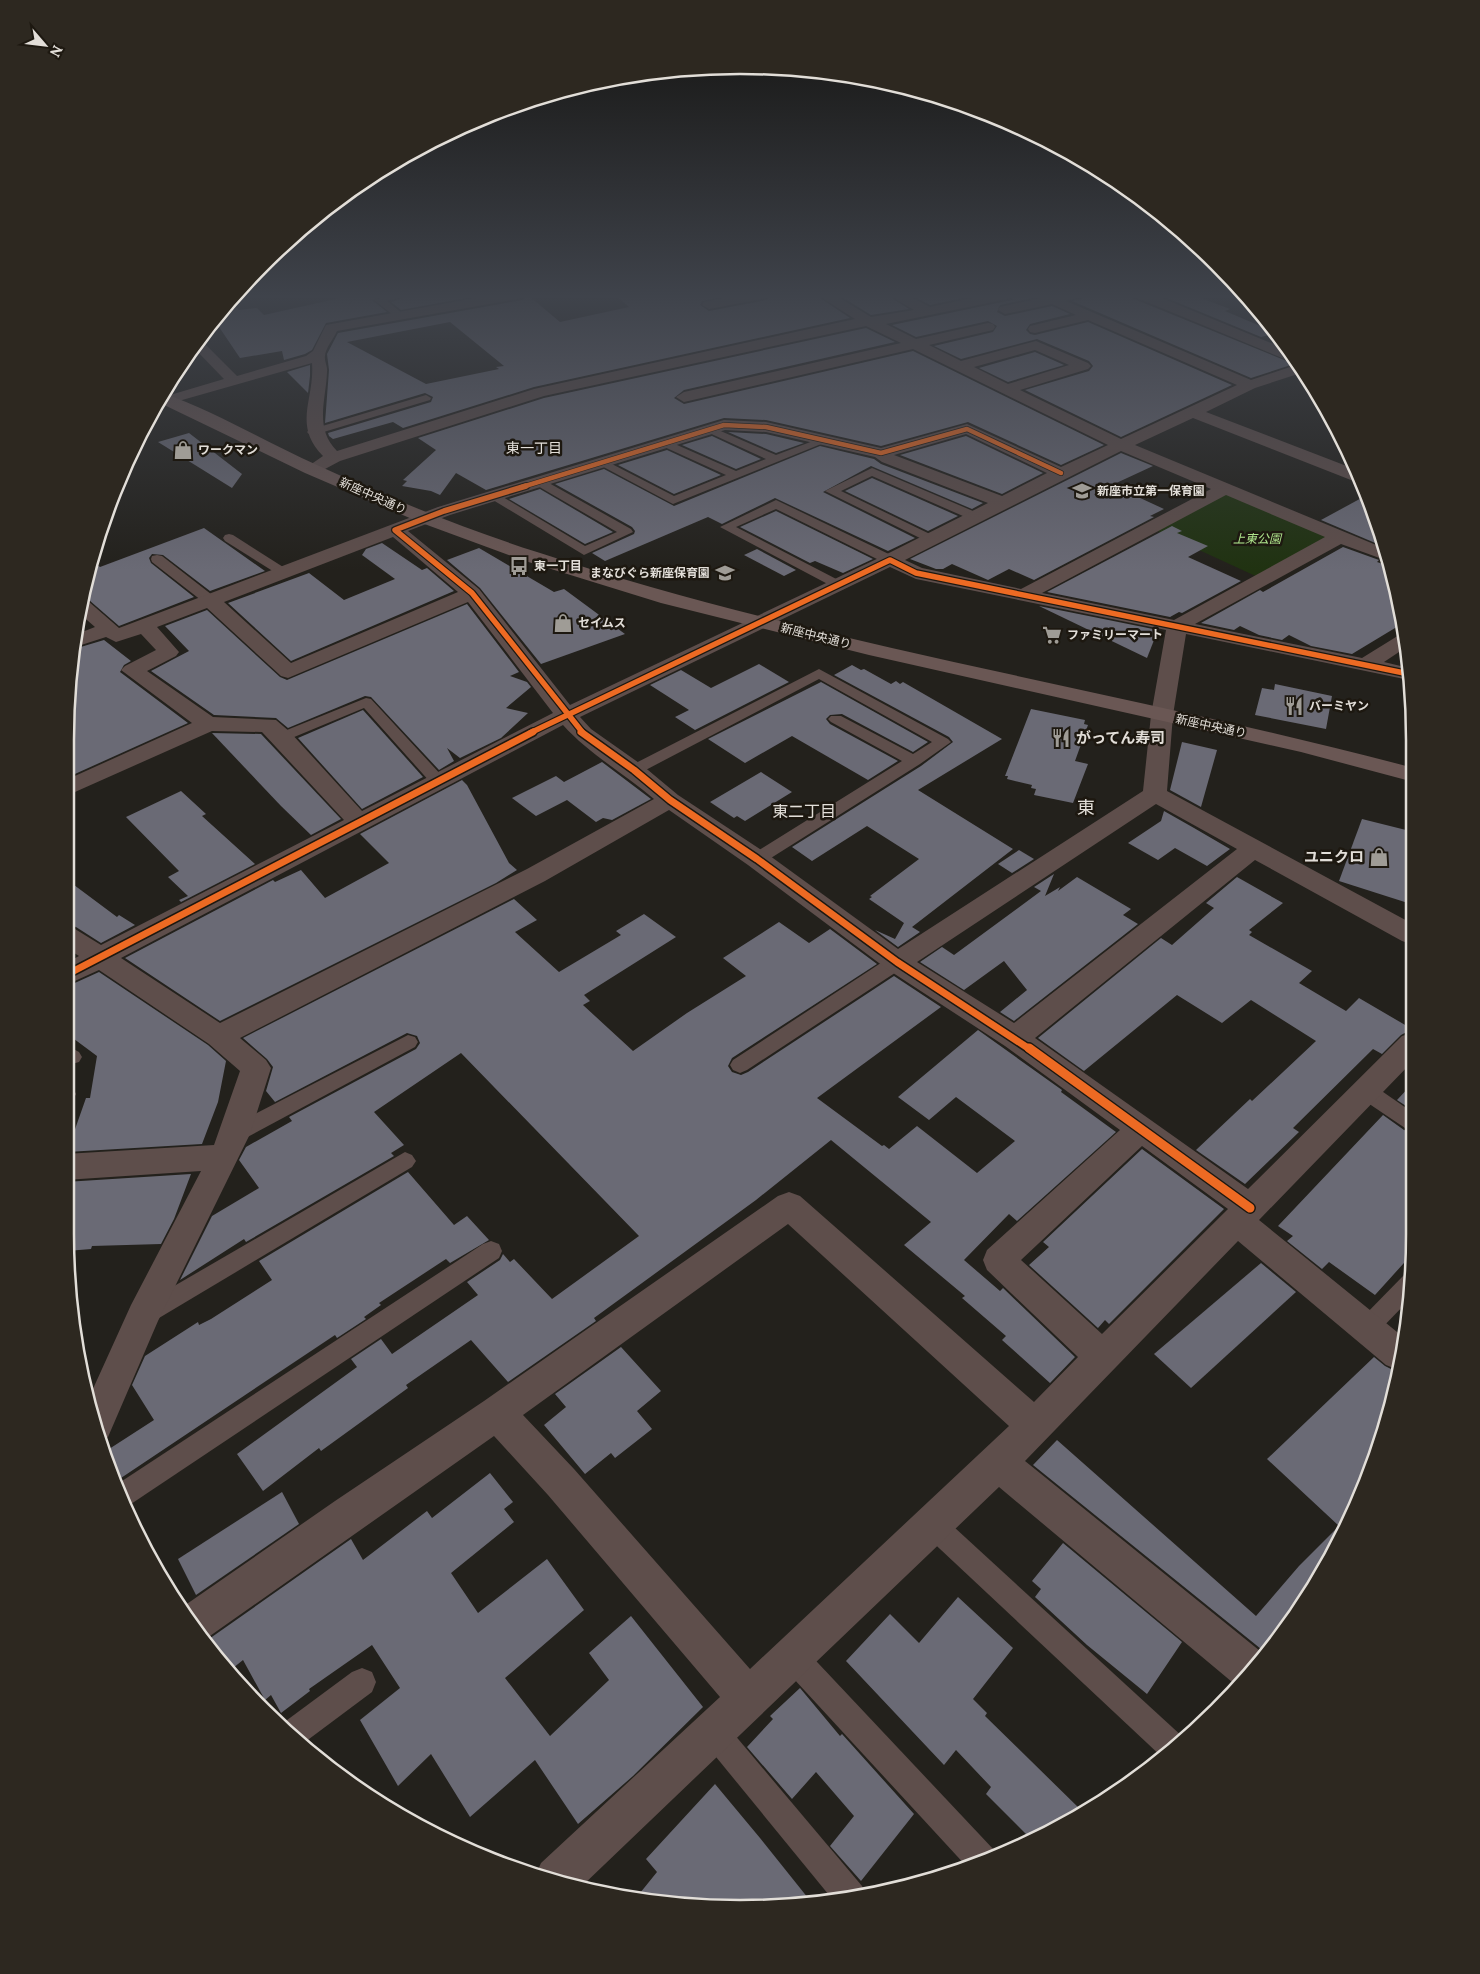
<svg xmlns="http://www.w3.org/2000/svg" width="1480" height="1974" font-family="Lora,'Noto Sans JP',serif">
	<rect width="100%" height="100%" fill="#23211c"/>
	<!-- green -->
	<path fill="#203211" d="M1227,488L1340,537L1262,579L1149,527Z"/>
	<!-- building -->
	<g fill="#6a6a75" fill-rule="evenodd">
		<path d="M358,294H387L372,300L387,312L326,323L312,350L305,354L284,360L282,351L240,358L215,321L231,302L239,310L257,308L264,315Z"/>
		<path d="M415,294H487L401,310L391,302Z"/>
		<path d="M614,294H734L702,301L700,305L709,311L766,300L775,294H814L850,318L534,387L403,428L393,422L333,439L329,436L328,433L431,402L433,397L425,393L325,423L329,370L327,354L338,333L522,300L529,296L560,322L629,307ZM450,322L504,366L496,367L499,369L426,384L347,342Z"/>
		<path d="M837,294H885L909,309L871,315Z"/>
		<path d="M909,294H981L930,305Z"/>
		<path d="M1015,294H1051L1000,305L997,312L1005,316L1052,306L1070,314L1030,324L1026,330L1030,334L1035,335L1088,322L1232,385L1121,437L1025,390L1089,371L1093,366L1089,361L1037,339L961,359L934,346L993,332L997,326L988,321L916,337L892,325L1012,300Z"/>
		<path d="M1085,294H1131L1134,299L1294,364L1251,378L1072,301L1081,299Z"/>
		<path d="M1157,294H1169L1179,298L1193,295L1230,309L1225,311L1277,333L1261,337Z"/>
		<path d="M866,328L895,342L684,390L674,398L684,404L913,351L1104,445L1061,465L968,422L881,446L766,420L724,418L486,490L456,473L440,495L431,491L402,486L407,481L403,480L436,450L418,438L544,398Z"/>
		<path d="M1035,352L1064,365L1008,382L979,368Z"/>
		<path d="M310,365V376L308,393L287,372Z"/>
		<path d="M728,432L766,434L804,443L776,453Z"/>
		<path d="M189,433L242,474L232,488L158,442Z"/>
		<path d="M712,436L761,459L736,469L682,445Z"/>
		<path d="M966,436L1043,473L1002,494L900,455Z"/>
		<path d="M820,446L874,459L881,464L983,503L972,509L871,466L823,492L915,538L888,551L775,498L722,524L708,517L605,561L592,553L634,534L635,531L632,527L555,484L604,469L674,506Z"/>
		<path d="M667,450L721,475L674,494L618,465Z"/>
		<path d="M1121,453L1153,466L1112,485L1164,509L1150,516L1154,517L1034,580L1009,569L988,580L952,564L943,569H936L910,559Z"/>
		<path d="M872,478L958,516L928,531L845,491Z"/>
		<path d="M540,489L613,532L585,544L509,499Z"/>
		<path d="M1367,495L1380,545L1321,520Z"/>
		<path d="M776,511L873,559L843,573L815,561L810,563L740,527Z"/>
		<path d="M1172,526L1182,531L1177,533L1208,546L1188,557L1241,581L1182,613L1179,612L1170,617L1047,592Z"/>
		<path d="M204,528L265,571L210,591L163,555L152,554L149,558L151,563L194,597L119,626L89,600L83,597L90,560L100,567Z"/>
		<path d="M382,543L422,570L427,568L454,591L291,661L228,603L309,573L344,600L395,579L362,555L366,549Z"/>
		<path d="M1343,547L1379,560L1377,562L1386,565L1400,617V625L1352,654L1311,646L1289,635L1282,640L1259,635L1240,626L1234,630L1201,623L1260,590L1263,592Z"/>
		<path d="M479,548L554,592L564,589L625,634L541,664L480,588L447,560Z"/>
		<path d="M757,549L796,570L784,576L744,555Z"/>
		<path d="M467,604L519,672L510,676L527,682L531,687L506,708L528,713L501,738L460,758L447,748L454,761L439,770L371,697L365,696L288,728L276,718L214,715L151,671L189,651L165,626L207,610L280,677L287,680Z"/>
		<path d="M1039,606L1158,630L1147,658Z"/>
		<path d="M104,640L131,661L124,665L120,672L188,723L66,778V696L74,649Z"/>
		<path d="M759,664L789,682L695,730L675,717L689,710L650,685L681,670L711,688Z"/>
		<path d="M852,665L861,670L864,669L891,684L896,681L900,684L903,682L1002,739L918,790L1013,849L912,927L920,932L898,947L875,930L895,939L904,923L869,899L872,897L870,896L919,859L867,826L812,861L792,847L921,766L953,742L949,737L834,675Z"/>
		<path d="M821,682L928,742L913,752L842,714L830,715L826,719L830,724L898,761L868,780L792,736L745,763L708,739Z"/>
		<path d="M1275,684L1332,696L1326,729L1255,715L1262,688L1274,690Z"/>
		<path d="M1031,709L1085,720L1084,724L1088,725L1075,761L1088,764L1073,803L1034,795L1036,789L1031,788L1032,785L1007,779L1008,776H1005Z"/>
		<path d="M363,710L423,777L362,809L298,738Z"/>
		<path d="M212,733L261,734L341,819L311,835L281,806Z"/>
		<path d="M1182,742L1217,750L1201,807L1170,790Z"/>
		<path d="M602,762L651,799L612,820L603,818L596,822L567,800L536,816L512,798L556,776L564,782Z"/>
		<path d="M761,772L792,792L745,821L737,816L734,818L710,802Z"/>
		<path d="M462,780L467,785L509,863L517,870L496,883L220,1021L125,958L273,880L275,882L301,870L325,898L389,863L360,834Z"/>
		<path d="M181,791L206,814L202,816L255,864L181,902L179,900L188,896L168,877L179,871L126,817Z"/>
		<path d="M1164,811L1194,828L1230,849L1207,866L1175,848L1158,860L1128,843L1161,821Z"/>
		<path d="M1362,819L1410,831L1411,904L1339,881Z"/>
		<path d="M1019,850L1034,859L1012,873L998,864Z"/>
		<path d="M1054,874L1045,896L1060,887L1058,891L1077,877L1131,909L1123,915L1138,924L1014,1021L1000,1012L1027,990L1004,961L964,990L920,962L942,947L954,955L1041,891L1034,887Z"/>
		<path d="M1237,877L1283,903L1249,930L1252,932L1249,935L1312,971L1299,983L1346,1011L1359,998L1412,1029L1401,1035L1382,1054L1373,1049L1293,1128L1299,1132L1245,1184L1196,1150L1250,1099L1252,1101L1316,1041L1251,1000L1222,1023L1177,995L1084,1071L1038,1038L1161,938L1172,945L1214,908L1206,903Z"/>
		<path d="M66,879L117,917L119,915L135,925L101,943L76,927L66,924Z"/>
		<path d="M514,899L537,920L515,932L559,972L621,935L616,931L644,914L676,937L584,995L590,1001L583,1005L633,1051L687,1013L746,976L723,958L779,922L809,943L830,929L877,964L732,1058L728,1066L732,1072L741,1075L748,1072L894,976L941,1007L817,1098L882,1146L884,1145L889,1149L917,1126L977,1173L1015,1141L956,1097L929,1120L898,1097L978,1030L1062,1090L1061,1092L1116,1132L1017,1221L1009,1214L964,1260L1000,1291L1003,1288L1075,1357L1050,1383L1002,1340L1006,1336L962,1298L965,1296L904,1245L931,1222L831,1140L756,1200L594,1318L596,1321L508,1382L471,1340L406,1385L408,1388L321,1451L319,1448L263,1491L237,1454L357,1367L351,1359L381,1339L392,1354L478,1295L467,1282L500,1260L503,1254L510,1262L514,1259L552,1299L639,1236L461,1053L374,1112L404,1145L391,1153L394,1156L246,1242L244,1239L180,1280L212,1216L259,1188L239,1160L246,1147L292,1121L289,1117L416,1049L420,1043L417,1036L407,1033L275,1102L266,1091L273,1067L267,1059L243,1038Z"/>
		<path d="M99,972L208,1045L226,1061L218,1102L202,1144L67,1152L86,1098H90L97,1056L66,1033V987Z"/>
		<path d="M1412,1084V1110L1397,1100Z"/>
		<path d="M1383,1115L1404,1130L1413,1132V1253L1375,1295L1329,1262L1322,1269L1287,1241L1293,1236L1278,1226Z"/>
		<path d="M1142,1149L1224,1209L1109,1324L1105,1320L1098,1328L1029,1265L1049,1247L1043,1242Z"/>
		<path d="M408,1172L454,1225L467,1216L489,1240L450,1263L446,1259L379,1303L381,1305L364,1317L366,1319L337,1338L335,1335L118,1480L106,1451L154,1420L132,1385L145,1356L198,1322L199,1325L211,1319L272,1280L259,1261Z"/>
		<path d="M191,1174L174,1219L161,1244L92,1246L91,1249L67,1251L65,1182Z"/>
		<path d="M1261,1263L1296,1292L1191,1388L1154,1354Z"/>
		<path d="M621,1347L661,1391L637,1411L652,1429L615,1458L611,1453L585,1474L544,1425L566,1407L555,1394Z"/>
		<path d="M1374,1357L1385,1366L1395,1371L1379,1451L1325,1571L1266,1653L1033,1465L1057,1440L1256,1616L1299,1566L1339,1526L1267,1459Z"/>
		<path d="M490,1473L513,1502L504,1509L514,1522L451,1573L478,1613L547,1559L584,1610L505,1678L550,1736L609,1680L589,1653L631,1616L703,1707L633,1776L578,1824L535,1760L470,1817L431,1754L398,1786L360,1720L400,1688L372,1645L309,1689L310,1691L281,1713L271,1695L265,1700L243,1660L228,1672L209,1639L351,1539L363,1560L427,1511L432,1518Z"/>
		<path d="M282,1492L299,1524L196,1595L178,1559Z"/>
		<path d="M1063,1543L1182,1642L1147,1694L1087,1645L1035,1597L1041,1589L1032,1581Z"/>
		<path d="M958,1597L1013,1648L973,1699L987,1713L985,1716L1081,1810L1031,1839L986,1794L991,1787L956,1750L944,1765L846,1661L890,1614L919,1643Z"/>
		<path d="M800,1688L840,1736L842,1734L914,1814L861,1881L830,1846L854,1816L816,1772L792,1799L747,1747L773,1719L770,1716Z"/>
		<path d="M715,1784L760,1838L812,1903L784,1908L636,1898L657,1872L646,1859Z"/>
	</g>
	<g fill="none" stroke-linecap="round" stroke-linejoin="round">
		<!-- path -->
		<path stroke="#5d5350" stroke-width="2" stroke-dasharray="2 1" stroke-linecap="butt" d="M349,304L357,294"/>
		<!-- lane -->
		<g fill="#5e4e4b" fill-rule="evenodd">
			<path d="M394,294H413L387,301L403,314V318H397L374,300Z"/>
			<path d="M426,395L431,398L430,400L317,434H309L307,432L309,430Z"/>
			<path d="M709,426L776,455L821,438L825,437L831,440L673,504L596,463L602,460L606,461L674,496L726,475L660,445V441H668L736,471L766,459L705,431V427Z"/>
			<path d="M872,468L980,514L982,517L980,520H972L872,476L841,491L934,536L936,539L930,543L825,491Z"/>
			<path d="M540,478L631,529L633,532L584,555L488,497L494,493L498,494L585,546L617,532L536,485L534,482Z"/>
			<path d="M776,500L895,557L896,560L895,563H885L776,509L736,527L844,583L846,586L844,589L839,590L720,527Z"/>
			<path d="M229,534L233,535L291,572L289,575H279L225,541L223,538L225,535Z"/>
			<path d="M157,555L162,556L216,598L218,601L216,604H206L152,562L151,559L152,556Z"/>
			<path d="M819,669L948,739L951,742L920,764L763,863H751L748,859L751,855L902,761L831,722L828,719L831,716H841L913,754L932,742L819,679L640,773H628L626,770L628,767Z"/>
			<path d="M366,698L371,699L443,777L445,780L443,783H431L364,708L287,740L282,742L274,737L277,734Z"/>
			<path d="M897,955L904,957L906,962L904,967L747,1070L740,1073L733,1070L730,1065L733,1060L890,957Z"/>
			<path d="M408,1035L415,1037L418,1042L415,1047L242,1140L235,1142L228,1140L225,1134L228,1128Z"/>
			<path d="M66,1045L79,1052L82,1057L79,1062L72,1064L65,1062Z"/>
			<path d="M1366,1083L1373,1085L1412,1112L1413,1130L1405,1128L1359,1097L1356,1091L1359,1085Z"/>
			<path d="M65,1086L73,1088L76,1094L73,1100L66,1102Z"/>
			<path d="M405,1152L412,1155L416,1161L412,1167L154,1321L146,1324L138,1321L134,1314L138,1307Z"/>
			<path d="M491,1241L499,1244L502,1251L499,1258L128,1506L119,1483L483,1244Z"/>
			<path d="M1413,1271L1409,1300L1375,1335L1367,1339L1359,1335L1355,1328L1359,1321L1405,1274Z"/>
			<path d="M933,1512L942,1516L1184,1738L1163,1758L924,1534L920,1525L924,1516Z"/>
			<path d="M792,1642L802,1646L995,1851L998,1858L968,1868L782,1666L778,1656L782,1646Z"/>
			<path d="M362,1668L372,1672L376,1682L372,1692L301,1745L279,1726L352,1672Z"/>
			<path d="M713,1717L723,1721L862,1886L865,1894L833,1900L703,1741L699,1731L703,1721Z"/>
		</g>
		<!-- street -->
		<g fill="#5e4e4b" fill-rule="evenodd">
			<path d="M498,294H529L522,298L337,331C334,338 325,349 325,356C324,361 328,367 327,372C326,400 314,428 337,451L534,389L855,319L816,294H833L871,317L914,310L887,294H905L930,307L991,294H1013L1012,298L1007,299L886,324L916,339L988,323L993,324L995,327L993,330L929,345L961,361L1036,341L1088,363L1091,366L1088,369L1020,390L1121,439L1237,385L1088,320L1035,333L1030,332L1028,329L1030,326L1076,315L1052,304L1005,314L998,310L1000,307L1060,294H1083L1081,297L1066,301L1251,380L1296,365L1301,373L1255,388L1206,412L1357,470L1364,483L1356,482L1193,418L1135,445L1381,547L1385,560L1341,544L1195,624L1362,658L1404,632L1408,646L1384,662L1409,668V680L1186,634L1173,715L1167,791L1411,923V944L1402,941L1255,860L1035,1038L1248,1189L1402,1036L1412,1033V1062L1259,1220L1402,1336L1396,1369L1386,1365L1238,1241L1025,1461L1265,1655L1247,1679L1238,1687L999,1487L581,1887L537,1872L541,1863L720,1697L548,1495L494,1436L207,1638L204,1640L181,1608L335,1501L484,1401L778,1196L789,1192L800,1196L1034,1402L1078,1357L987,1270L983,1260L987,1250L1120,1130L1005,1046L887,969L748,865L669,810L545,881L240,1038L266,1060L271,1068L250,1134L158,1321L108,1437L101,1440L87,1402L131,1305L201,1171L65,1180V1154L214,1145L240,1071L209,1044L99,970L66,985V963L79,956L66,948V926L75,929L101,945L344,820L262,732L212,731L66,796V780L192,723L121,670L125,666L156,650L141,634L116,642L106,637L75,647L77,634L95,627L80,614L82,599L88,601L119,628L438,507L724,420L766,422L881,448L967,424L1061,467L1108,445L913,349L684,402L676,397L684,392L901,343L866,326L544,396L340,461L325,469H313L310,465L323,456C292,425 315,399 312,363L154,408L160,398L224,379L193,347L200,339L237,376L306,356L313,351L326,325ZM1035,350L1069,365L1008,384L974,367ZM725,430L766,432L875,457L882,462L988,503L883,556L570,705L479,589L408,531L450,515ZM966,434L1047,473L1002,496L894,455ZM1121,451L1211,489L1021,589L922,568L905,560ZM1226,495L1325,537L1174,620L1042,593ZM393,537L458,592L291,663L224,602ZM890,567L916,579L1166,630L1151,715L1143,791L898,949L766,853L678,795L642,765L591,729L580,717ZM468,602L553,713L362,811L290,732L276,720L213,717L147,671L176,656L179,652L157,627L207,608L281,676L288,678ZM563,725C589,754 625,774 654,799L527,869L220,1023L121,958ZM1156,804L1237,849L1014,1023L917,962ZM1142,1146L1228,1209L1102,1334L1021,1260ZM788,1224L1009,1426L750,1669L574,1469L523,1415Z"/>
			<path d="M744,294H773L766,298L709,309L702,305L704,302Z"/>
			<path d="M1133,294H1152L1288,350L1294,361L1287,360L1135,297Z"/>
			<path d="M1226,294H1243L1251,303H1243Z"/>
		</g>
		<!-- secondary -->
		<path fill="#6a5754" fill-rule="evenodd" d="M163,393C216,412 266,442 317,465C389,498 462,528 537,552C822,646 1120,690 1410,767V781L1301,752L869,655L661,603L522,560L419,522L305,473L158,402Z"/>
		<!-- cycleway-far3 casing -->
		<g stroke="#1d1810" stroke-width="6">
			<path id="cycleway-far3" d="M522,487L724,425L766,427L881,453L967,429L1061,473"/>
		</g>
		<!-- cycleway-far2 casing -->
		<g stroke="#1d1810" stroke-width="8">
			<g id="cycleway-far2">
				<path d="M526,486L444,511L395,530L472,593L583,733"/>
				<path d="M530,733L890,560L916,573L1409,674"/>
			</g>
		</g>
		<!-- cycleway-far1 casing -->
		<g stroke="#1d1810" stroke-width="10">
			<g id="cycleway-far1">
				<path d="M581,732L634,770L670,800L757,859L897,962L1031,1050"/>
				<path d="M66,975L533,732"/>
			</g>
		</g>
		<!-- cycleway casing -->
		<g stroke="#1d1810" stroke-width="12">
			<path id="cycleway" d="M1029,1048L1250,1208"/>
		</g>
		<!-- cycleway-far3 -->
		<use href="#cycleway-far3" stroke="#ed6a23" stroke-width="4.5"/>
		<!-- cycleway-far2 -->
		<use href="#cycleway-far2" stroke="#ed6a23" stroke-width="5.5"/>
		<!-- cycleway-far1 -->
		<use href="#cycleway-far1" stroke="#ed6a23" stroke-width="7"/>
		<!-- cycleway -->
		<use href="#cycleway" stroke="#ed6a23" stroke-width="9"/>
	</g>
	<!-- sky -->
	<linearGradient id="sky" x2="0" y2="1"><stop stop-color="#13120f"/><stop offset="0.52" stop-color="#3f434b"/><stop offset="1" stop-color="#3f434b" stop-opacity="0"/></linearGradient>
	<rect width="1480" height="570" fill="url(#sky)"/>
	<!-- icons -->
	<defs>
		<g id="shop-bare" transform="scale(1.5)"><path d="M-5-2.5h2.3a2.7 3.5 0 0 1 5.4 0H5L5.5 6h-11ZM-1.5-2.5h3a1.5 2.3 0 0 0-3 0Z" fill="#9f9c96" stroke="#1d1810" stroke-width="2.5" paint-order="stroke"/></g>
		<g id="school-bare" transform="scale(1.5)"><path d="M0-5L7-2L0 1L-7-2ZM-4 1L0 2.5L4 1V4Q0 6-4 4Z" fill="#9f9c96" stroke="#1d1810" stroke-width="2.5" paint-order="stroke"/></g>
		<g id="bus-bare" transform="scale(1.5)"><path d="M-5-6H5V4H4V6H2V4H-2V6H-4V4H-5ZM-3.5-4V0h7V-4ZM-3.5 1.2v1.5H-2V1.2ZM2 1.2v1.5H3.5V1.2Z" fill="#9f9c96" stroke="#1d1810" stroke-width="2.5" paint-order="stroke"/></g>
		<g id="supermarket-bare" transform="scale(1.5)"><path d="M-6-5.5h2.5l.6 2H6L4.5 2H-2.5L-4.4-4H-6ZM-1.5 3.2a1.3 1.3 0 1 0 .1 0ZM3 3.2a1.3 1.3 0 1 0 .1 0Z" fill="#9f9c96" stroke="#1d1810" stroke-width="2.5" paint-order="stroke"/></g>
		<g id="restaurant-bare" transform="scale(1.5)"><path d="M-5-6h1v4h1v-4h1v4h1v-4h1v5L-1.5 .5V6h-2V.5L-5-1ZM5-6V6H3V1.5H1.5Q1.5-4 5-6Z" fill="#9f9c96" stroke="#1d1810" stroke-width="2.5" paint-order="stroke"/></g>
	</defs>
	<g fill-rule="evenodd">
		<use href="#shop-bare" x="183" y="450"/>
		<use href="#school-bare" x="1082" y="491"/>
		<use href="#bus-bare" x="519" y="566"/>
		<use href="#school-bare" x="725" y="573"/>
		<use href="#shop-bare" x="563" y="623"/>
		<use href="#supermarket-bare" x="1052" y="635"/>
		<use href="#restaurant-bare" x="1294" y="706"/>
		<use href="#restaurant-bare" x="1061" y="738"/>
		<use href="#shop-bare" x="1379" y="857"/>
	</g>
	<g text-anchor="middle" stroke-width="5" stroke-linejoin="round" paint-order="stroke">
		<!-- far-poi labels -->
		<g font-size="12" font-weight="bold" fill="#e2ded8" stroke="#1d1810" text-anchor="start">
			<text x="198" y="454">ワークマン</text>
			<text x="1097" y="495">新座市立第一保育園</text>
			<text x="534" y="570">東一丁目</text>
			<text x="710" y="577" text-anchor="end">まなびぐら新座保育園</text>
			<text x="578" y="627">セイムス</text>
			<text x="1067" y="639">ファミリーマート</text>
			<text x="1309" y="710">バーミヤン</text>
		</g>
		<!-- far-street labels -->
		<g font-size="12" fill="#e2ded8" stroke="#1d1810">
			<text transform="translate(373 496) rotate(24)" y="4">新座中央通り</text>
			<text transform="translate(816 636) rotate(14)" y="4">新座中央通り</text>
			<text transform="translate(1211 726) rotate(12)" y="4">新座中央通り</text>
		</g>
		<!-- far-park labels -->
		<g font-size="12" font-style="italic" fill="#ade38b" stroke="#1d1810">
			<text x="1257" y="543">上東公園</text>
		</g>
		<!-- far-neighbourhood labels -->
		<g font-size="14" fill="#e2ded8" stroke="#1d1810">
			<text x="534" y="453">東一丁目</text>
		</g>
		<!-- poi labels -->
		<g font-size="15" font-weight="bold" fill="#e2ded8" stroke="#1d1810" text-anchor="start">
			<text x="1076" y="743">がってん寿司</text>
			<text x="1364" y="862" text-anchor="end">ユニクロ</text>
		</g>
		<!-- neighbourhood labels -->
		<g font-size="16" fill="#e2ded8" stroke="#1d1810">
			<text x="804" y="817">東二丁目</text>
		</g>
		<!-- quarter labels -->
		<g font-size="18" fill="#e2ded8" stroke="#1d1810">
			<text x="1086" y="814">東</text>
		</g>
	</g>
	<!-- crop -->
	<path d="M0 0H1480V1974H0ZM740 74H740A666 666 0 0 1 1406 740V1234A666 666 0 0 1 740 1900H740A666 666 0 0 1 74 1234V740A666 666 0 0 1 740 74Z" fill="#2d2820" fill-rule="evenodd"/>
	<path fill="none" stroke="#e2ded8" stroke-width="2.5" d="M740 74H740A666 666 0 0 1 1406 740V1234A666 666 0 0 1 740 1900H740A666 666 0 0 1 74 1234V740A666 666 0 0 1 740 74Z"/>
	<!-- north arrow -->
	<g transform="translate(45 45) rotate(118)" stroke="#1d1810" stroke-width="4" paint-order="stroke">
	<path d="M0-4L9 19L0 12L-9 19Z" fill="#e2ded8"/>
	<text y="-8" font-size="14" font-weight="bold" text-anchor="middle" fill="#e2ded8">N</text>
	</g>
</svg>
